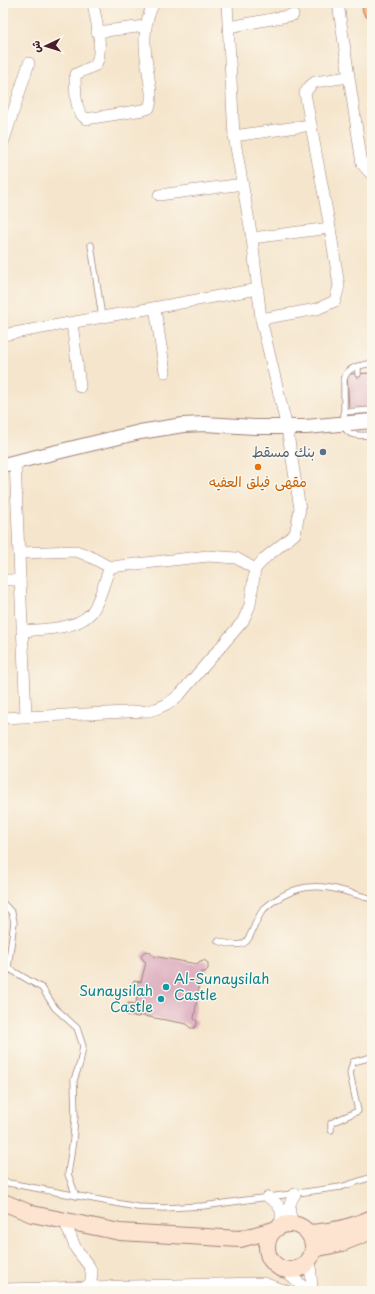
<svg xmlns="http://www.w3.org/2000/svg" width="375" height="1294" font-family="'Playpen Sans','Playpen Sans Arabic',sans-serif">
	<rect width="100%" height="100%" fill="#fbf7ec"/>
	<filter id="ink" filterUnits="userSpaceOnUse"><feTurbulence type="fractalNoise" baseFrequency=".025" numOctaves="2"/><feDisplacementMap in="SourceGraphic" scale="8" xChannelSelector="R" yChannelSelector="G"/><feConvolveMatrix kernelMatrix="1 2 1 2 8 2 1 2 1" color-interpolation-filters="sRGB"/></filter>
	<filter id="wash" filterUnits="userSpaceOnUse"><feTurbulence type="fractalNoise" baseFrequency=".012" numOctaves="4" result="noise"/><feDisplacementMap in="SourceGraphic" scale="16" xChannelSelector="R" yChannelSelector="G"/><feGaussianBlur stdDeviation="0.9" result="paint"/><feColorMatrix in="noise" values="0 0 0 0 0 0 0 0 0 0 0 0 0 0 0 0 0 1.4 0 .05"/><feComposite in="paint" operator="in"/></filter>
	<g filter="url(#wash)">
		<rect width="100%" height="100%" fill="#f5e5cc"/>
		<g id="blocks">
			<!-- building -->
			<g fill="#dcabbe">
				<path d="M372,373V408L349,409L347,374Z"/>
				<path d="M145,951L150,952L153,956L197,964L200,961L204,960L208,963V969L205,972H201L194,1019L197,1021V1024L194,1028H190L187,1024L139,1015V1017L127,1015L128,1003L136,1004L138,993L132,992L134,981L141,982L146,962L143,960L141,956Z"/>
			</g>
		</g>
	</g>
	<g filter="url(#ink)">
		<use href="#blocks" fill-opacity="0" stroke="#a0827c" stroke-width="1"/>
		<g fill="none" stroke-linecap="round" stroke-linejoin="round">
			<!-- service casing -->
			<g stroke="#a0827c" stroke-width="7">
				<g id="service">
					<path d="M91,245L102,317"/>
					<path d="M372,363C360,366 347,366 344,380V425C348,438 360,435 372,435"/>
					<path d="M358,366V374"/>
					<path d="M344,412L372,410"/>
					<path d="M3,903L12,913L14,922L8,968L6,974L3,975"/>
					<path d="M218,941C254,952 246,937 261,913C267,903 288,892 299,889C323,882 349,893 372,899"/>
					<path d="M8,968L42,988L55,1008L77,1028L83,1046L80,1063L74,1080L75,1116L73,1140L68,1174L76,1196"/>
					<path d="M331,1130V1123L358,1111L350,1073L353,1062L372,1057"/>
					<path d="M3,1182L137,1207L164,1208L203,1206L341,1187L372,1177"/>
				</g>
			</g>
			<!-- minor casing -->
			<g stroke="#a0827c" stroke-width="12">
				<g id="minor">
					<path d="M93,3C96,22 104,46 96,65L76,74L75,78C76,91 74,111 86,119L143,110L149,108L151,101V92C147,61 138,32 154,3"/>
					<path d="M338,3L362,164L372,175"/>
					<path d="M229,27L293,15"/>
					<path d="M97,32L145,26"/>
					<path d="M234,136L311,125"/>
					<path d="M3,143L29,63"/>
					<path d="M159,195L243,184"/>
					<path d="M252,238L330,228"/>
					<path d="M155,308L165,372"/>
					<path d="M261,319L317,309L335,301L339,286L330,228L305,93L310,86L315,82L348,77"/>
					<path d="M72,323L80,387"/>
					<path d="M3,335L258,289"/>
					<path d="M15,462L26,716"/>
					<path d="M19,553L75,551C87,553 98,562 110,567L208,556L236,558L255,569"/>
					<path d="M3,580H20"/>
					<path d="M22,631C44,629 84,630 95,607C101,595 105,580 110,567"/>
					<path d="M3,718L148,711C162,708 171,703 181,693L243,621L250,605L255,569L266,557L295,534L300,509L287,428L261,319L252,238L234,136L227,3"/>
					<path d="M295,1194C288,1204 287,1214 295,1224"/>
					<path d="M268,1197C281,1205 284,1212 279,1227"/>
					<path d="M64,1220L76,1249L89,1266L92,1273L91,1281L87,1287"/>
					<path d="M310,1260L312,1291"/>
					<path d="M285,1270L308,1291"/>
					<path d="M3,1289L263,1283L287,1291"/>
				</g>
			</g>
			<!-- tertiary casing -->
			<g stroke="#a0827c" stroke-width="16">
				<path id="tertiary" d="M3,465L140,432L183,425L205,424L255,427H306L372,421"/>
			</g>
			<!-- secondary casing -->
			<g stroke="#a0827c" stroke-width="18">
				<g id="secondary">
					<path d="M3,1202L32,1214L120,1232L240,1239L274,1230"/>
					<circle cx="290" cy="1247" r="23"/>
					<path d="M309,1233C334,1231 349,1228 372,1218"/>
					<path d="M314,1249L342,1243L372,1231"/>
				</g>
			</g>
			<!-- primary casing -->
			<g stroke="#a0827c" stroke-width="20">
				<path id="primary" d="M371,3L372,9"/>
			</g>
			<!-- service -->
			<use href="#service" stroke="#fff" stroke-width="5.5"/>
			<!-- minor -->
			<use href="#minor" stroke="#fff" stroke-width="11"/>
			<!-- tertiary -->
			<use href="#tertiary" stroke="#fff" stroke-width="14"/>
			<!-- secondary -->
			<use href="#secondary" stroke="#fde4d0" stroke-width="16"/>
			<!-- primary -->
			<use href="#primary" stroke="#f9bc8a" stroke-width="18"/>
		</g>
	</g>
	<!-- markers -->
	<circle fill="#5c6f8a" stroke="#fbf7ec" stroke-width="1.5" cx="323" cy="452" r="4"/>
	<circle fill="#e8710a" stroke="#fbf7ec" stroke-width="1.5" cx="258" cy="467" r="4"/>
	<g fill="#0f9aa8" stroke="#fbf7ec" stroke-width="1.5">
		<circle cx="166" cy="987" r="4"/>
		<circle cx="161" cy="999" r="4"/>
	</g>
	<g text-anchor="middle" stroke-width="3" stroke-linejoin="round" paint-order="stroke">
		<!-- service labels -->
		<g font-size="14" fill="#4e5e75" stroke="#fbf7ec" text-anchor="end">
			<text x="315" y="457">بنك مسقط</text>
		</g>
		<!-- food labels -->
		<g font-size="14" fill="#c56008" stroke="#fbf7ec">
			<text x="258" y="487">مقهى فيلق العفيه</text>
		</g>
		<!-- culture labels -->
		<g font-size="14" fill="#0d838f" stroke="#fbf7ec" text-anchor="start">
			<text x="174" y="984">Al-Sunaysilah<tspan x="174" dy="16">Castle</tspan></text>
			<text x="153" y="996" text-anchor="end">Sunaysilah<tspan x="153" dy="16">Castle</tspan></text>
		</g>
	</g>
	<!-- margin -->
	<rect width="375" height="1294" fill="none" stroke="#fbf7ec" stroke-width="16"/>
	<!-- north arrow -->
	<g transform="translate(46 46) rotate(266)" stroke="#fbf7ec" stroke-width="3" paint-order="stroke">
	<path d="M0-3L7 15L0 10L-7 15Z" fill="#4a1f2b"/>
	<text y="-6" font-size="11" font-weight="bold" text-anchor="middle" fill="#4a1f2b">ش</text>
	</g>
</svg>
